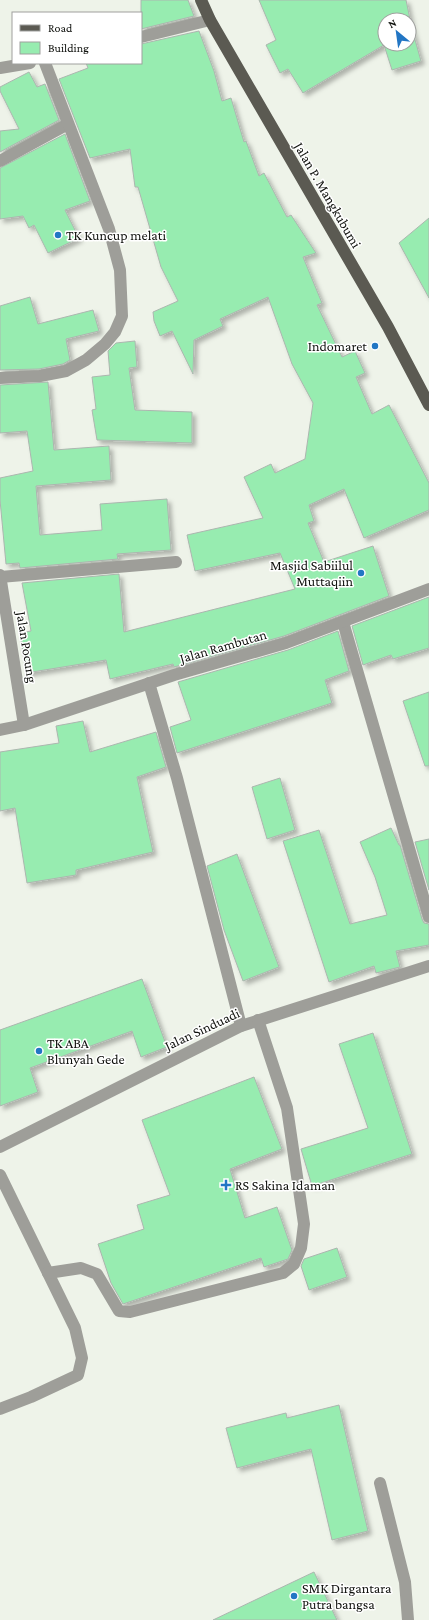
<svg xmlns="http://www.w3.org/2000/svg" width="429" height="1620" font-family="'Crimson Pro',serif">
	<defs>
		<filter id="shadow"><feDropShadow dx="3.5" dy="3.5" stdDeviation="2" flood-color="#0004"/></filter>
	</defs>
	<rect width="100%" height="100%" fill="#eef3e9"/>
	<!-- building -->
	<g fill="#97ecb0" stroke="#acb6af" fill-rule="evenodd" filter="url(#shadow)">
		<path d="M141,0H188L194,16L141,29Z"/>
		<path d="M259,0H406L412,29L421,61L392,70L384,45L303,93L288,69L280,73L266,45L276,40ZM385,20H409V44H385Z"/>
		<path d="M199,31L214,71L222,101L231,98L244,142L246,141L259,176L264,173L287,217L291,215L316,253L303,257L322,303L317,305L342,357L355,351L365,373L356,377L372,414L389,405L429,483V510L364,538L344,489L309,505L314,521L308,523L324,562L373,546L389,596L284,636L174,667L173,664L110,679L106,660L26,673L20,633L31,631L22,583L119,574L124,632L295,589L280,553L195,571L187,535L263,518L244,477L271,464L275,473L305,459L313,403L292,364L268,297L220,319L223,326L194,340L193,374L172,331L160,336L154,321L153,312L178,301L161,267L138,187H135L130,149L90,158L59,79L88,68L86,63H141V44Z"/>
		<path d="M29,72L37,87L45,84L59,120L0,152V131L19,129L0,91V87Z"/>
		<path d="M65,134L90,201L65,210L79,238L48,253L34,225L29,228L23,216L0,219V168Z"/>
		<path d="M429,218V298L399,243Z"/>
		<path d="M30,297L38,324L93,310L99,331L66,339L70,360L63,364L39,369L0,370V306Z"/>
		<path d="M135,341L137,367L129,368L135,410L192,412V443L97,440L92,410L96,409L92,377L110,375L108,351L116,343Z"/>
		<path d="M48,382L54,450L109,446L111,480L36,486L40,535L102,530L100,504L167,499L171,550L117,554L118,559L20,568L19,563L6,564L0,500V478L33,471L27,431L0,433V385Z"/>
		<path d="M429,597V648L393,659L391,655L363,665L352,626Z"/>
		<path d="M338,631L349,671L325,680L332,703L177,753L170,727L191,720L178,682L288,650Z"/>
		<path d="M429,692V766H425L403,701Z"/>
		<path d="M83,721L90,752L156,732L166,767L137,777L153,852L76,870V875L27,883L15,808L0,811V752L59,743L56,726Z"/>
		<path d="M280,778L295,830L267,839L252,787Z"/>
		<path d="M391,828L399,845H400L422,919L424,923L429,924V945L396,951L400,967L376,973L374,966L329,982L283,841L319,830L350,924L387,915L375,877L360,842Z"/>
		<path d="M429,839V890L415,842Z"/>
		<path d="M237,854L279,967L243,981L224,930L207,866Z"/>
		<path d="M142,979L167,1047L141,1057L132,1031L30,1068L38,1092L0,1106V1030Z"/>
		<path d="M373,1033L412,1154L312,1186L301,1149L368,1128L339,1044Z"/>
		<path d="M254,1077L282,1149L230,1169L245,1218L277,1207L292,1250L288,1259L264,1267L261,1258L123,1304L111,1283L98,1244L144,1229L137,1205L170,1195L142,1120Z"/>
		<path d="M337,1248L347,1277L309,1290L301,1266L304,1259Z"/>
		<path d="M339,1405L368,1531L332,1540L311,1449L237,1468L226,1428L286,1413L287,1418Z"/>
		<path d="M314,1572L337,1620H213Z"/>
	</g>
	<g fill="none" stroke-linecap="round" stroke-linejoin="round">
		<!-- minor -->
		<g stroke="#9e9e99" stroke-width="12">
			<path d="M141,37L210,20"/>
			<path d="M0,68L30,63"/>
			<path d="M0,161L68,124"/>
			<path d="M0,378L40,376L66,371L86,360L105,344L115,332L122,316L120,270L109,229L45,63"/>
			<path d="M0,575L24,725"/>
			<path d="M0,577L176,562"/>
			<path d="M343,622L429,917"/>
			<path d="M149,683L177,778L241,1026"/>
			<path d="M0,730L24,725L174,675L286,643L429,589"/>
			<path d="M0,1147L241,1026L429,966"/>
			<path d="M0,1175L75,1328L82,1358L78,1375L31,1397L0,1409"/>
			<path d="M48,1273L81,1268L97,1274L119,1311L130,1312L283,1273L294,1264L301,1248L304,1224L287,1108L258,1020"/>
			<path d="M380,1483L405,1582L408,1620"/>
		</g>
		<!-- major -->
		<path stroke="#5b5a52" stroke-width="12" d="M201,0L210,20L388,327L429,405"/>
	</g>
	<!-- markers -->
	<g fill="#2276c4" stroke="#fff" stroke-width="1.5">
		<circle cx="58" cy="235" r="4"/>
		<circle cx="375" cy="346" r="4"/>
		<circle cx="361" cy="573" r="4"/>
		<circle cx="39" cy="1051" r="4"/>
		<path d="M224 1179h4v4h4v4h-4v4h-4v-4h-4v-4h4z"/>
		<circle cx="294" cy="1596" r="4"/>
	</g>
	<g text-anchor="middle" stroke-width="3" stroke-linejoin="round" paint-order="stroke">
		<!-- street labels -->
		<g font-size="14" fill="#0f110d" stroke="#fff">
			<text transform="translate(328 195) rotate(60)" y="5">Jalan P. Mangkubumi</text>
			<text transform="translate(223 646) rotate(-16)" y="5">Jalan Rambutan</text>
			<text transform="translate(27 647) rotate(81)" y="5">Jalan Pocung</text>
			<text transform="translate(202 1029) rotate(-25)" y="5">Jalan Sinduadi</text>
		</g>
		<!-- poi labels -->
		<g font-size="14" fill="#0f110d" stroke="#fff" text-anchor="start">
			<text x="66" y="240">TK Kuncup melati</text>
			<text x="367" y="351" text-anchor="end">Indomaret</text>
			<text x="353" y="570" text-anchor="end">Masjid Sabiilul<tspan x="353" dy="16">Muttaqiin</tspan></text>
			<text x="47" y="1048">TK ABA<tspan x="47" dy="16">Blunyah Gede</tspan></text>
			<text x="235" y="1190">RS Sakina Idaman</text>
			<text x="302" y="1593">SMK Dirgantara<tspan x="302" dy="16">Putra bangsa</tspan></text>
		</g>
	</g>
	<!-- legend -->
	<rect x="12" y="12" width="130" height="52" fill="#ffffff" stroke="#9fa09e"/>
	<rect x="20" y="25" width="20" height="6" fill="#5b5a52" stroke="#9fa09e"/>
	<text x="48" y="32" font-size="12" fill="#0f110d">Road</text>
	<rect x="20" y="42" width="20" height="12" fill="#97ecb0" stroke="#9fa09e"/>
	<text x="48" y="52" font-size="12" fill="#0f110d">Building</text>
	<!-- north arrow -->
	<g transform="translate(397 32) rotate(331)"><circle r="19" fill="#ffffff" stroke="#9fa09e"/>
	<path d="M0-3L7 15L0 10L-7 15Z" fill="#2276c4"/>
	<text y="-6" font-size="11" font-weight="bold" text-anchor="middle" fill="#0f110d">N</text>
	</g>
</svg>
